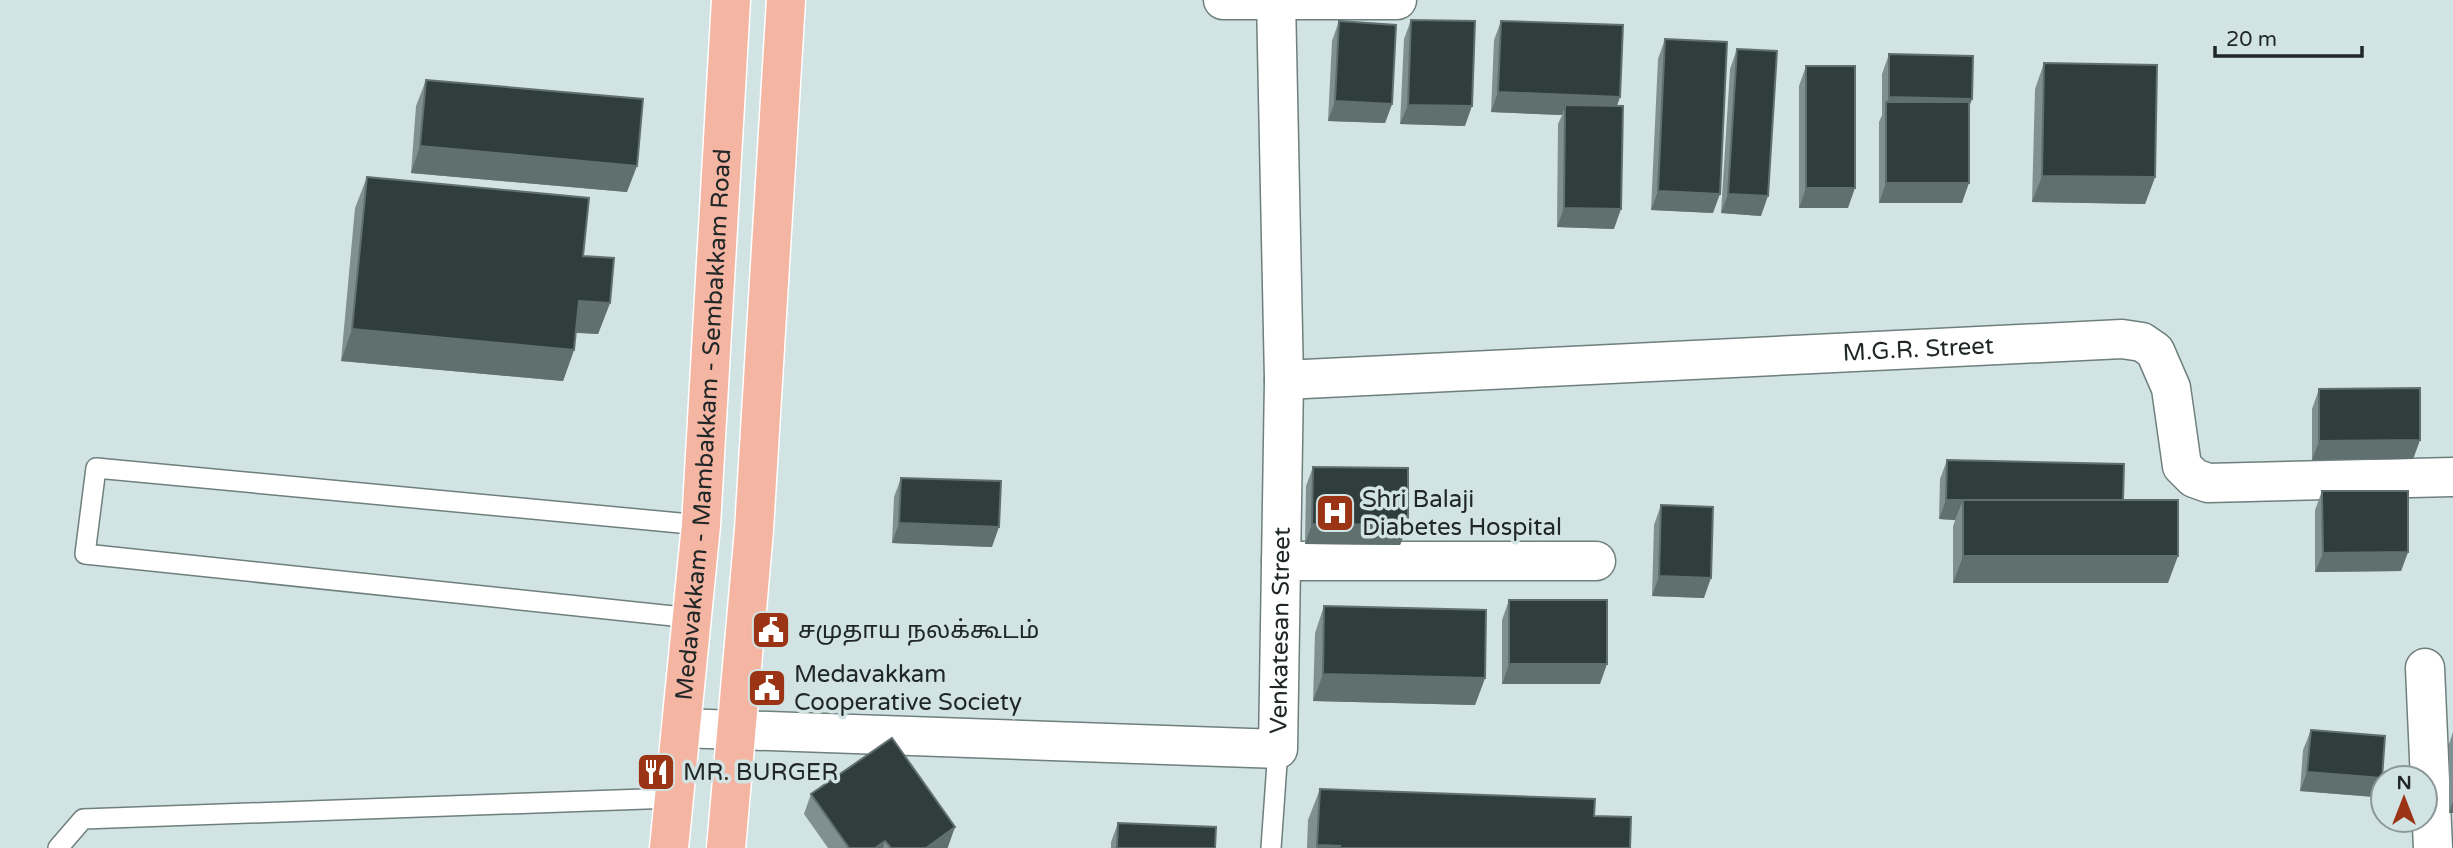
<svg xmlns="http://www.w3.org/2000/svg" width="2453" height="848" font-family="'Varela Round','Noto Sans Tamil',sans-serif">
	<rect width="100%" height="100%" fill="#d1e3e2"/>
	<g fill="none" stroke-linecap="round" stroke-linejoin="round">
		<!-- lane casing -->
		<g stroke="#6e7f7d" stroke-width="22">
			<g id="lane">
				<path d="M692,618L85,554L96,468L701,525"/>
				<path d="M58,848L83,819L673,798"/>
				<path d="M1271,848L1278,749"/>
			</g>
		</g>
		<!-- street casing -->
		<g stroke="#6e7f7d" stroke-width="41">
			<g id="street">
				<path d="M1223,0H1397"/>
				<path id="s1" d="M1284,380L2122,339L2142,342L2155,351L2171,388L2182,466L2194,478L2208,483L2453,477"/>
				<path d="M1281,561H1596"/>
				<path d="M2425,668L2433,848"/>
				<path id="s2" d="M681,728L1278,749L1284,380L1276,0"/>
			</g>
		</g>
		<!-- primary casing -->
		<g stroke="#fff" stroke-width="41">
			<g id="primary">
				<path id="s3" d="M669,848L701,525L731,0"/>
				<path d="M726,848L754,530L786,0"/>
			</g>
		</g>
		<!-- lane -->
		<use href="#lane" stroke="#fff" stroke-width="19"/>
		<!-- street -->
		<use href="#street" stroke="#fff" stroke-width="38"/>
		<!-- primary -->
		<use href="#primary" stroke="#f5b5a3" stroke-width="38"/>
	</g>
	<!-- wall -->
	<g fill="#809090">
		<path d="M1411,20L1465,126L1400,124L1404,39Z"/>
		<path d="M1339,21L1392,104L1385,123L1328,121L1332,41Z"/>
		<path d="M1501,21L1620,97L1617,105L1614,229L1557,227L1558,124L1562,115L1491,112L1494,40Z"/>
		<path d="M1665,39L1713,213L1651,210L1658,59Z"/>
		<path d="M1737,49L1761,216L1721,213L1730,69Z"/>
		<path d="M1889,54L1969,108L1962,203H1879V122L1882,115V74Z"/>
		<path d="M2044,63L2155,177L2145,204L2032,202L2035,89Z"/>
		<path d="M1806,66L1848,208H1799V86Z"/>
		<path d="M426,80L627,192L411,173L416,106Z"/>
		<path d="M367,177L583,256L610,303L598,334L576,333L574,350L563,381L341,361L355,208Z"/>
		<path d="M2319,389L2420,440L2413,459L2312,460V409Z"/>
		<path d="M1947,460L2123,500L2168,583H1953V527L1955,520L1939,519L1940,479Z"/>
		<path d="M1313,467L1408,525L1400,545L1305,544L1306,486Z"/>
		<path d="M901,478L992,547L892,543L894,497Z"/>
		<path d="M2322,491L2408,552L2401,571L2315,572V510Z"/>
		<path d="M1661,505L1704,598L1652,596L1654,525Z"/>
		<path d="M1509,600L1600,684H1502V620Z"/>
		<path d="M1324,606L1485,678L1475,705L1313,701L1315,633Z"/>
		<path d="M2311,730L2382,778L2375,797L2300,791L2303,750Z"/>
		<path d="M2453,732V813H2449V744Z"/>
		<path d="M1320,789L1594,816L1630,848H1307L1308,820Z"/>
		<path d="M811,794L948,847L947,848H828L804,814Z"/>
		<path d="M1118,823L1215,848H1111V842Z"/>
	</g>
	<!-- shaded-wall -->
	<g fill="#60706e">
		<path d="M1498,92L1620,97L1613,117L1565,105L1562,115L1491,112Z"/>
		<path d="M1889,97L1972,99L1965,119L1886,104Z"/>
		<path d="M1335,101L1392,104L1385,123L1328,121Z"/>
		<path d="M1408,105L1472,106L1465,126L1400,124Z"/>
		<path d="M420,146L637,166L627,192L411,173Z"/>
		<path d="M2042,176L2155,177L2145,204L2032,202Z"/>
		<path d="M1886,183H1969L1962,203H1879Z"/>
		<path d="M1806,188H1855L1848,208H1799Z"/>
		<path d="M1658,191L1720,194L1713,213L1651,210Z"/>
		<path d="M1728,194L1768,196L1761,216L1721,213Z"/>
		<path d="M1564,208L1621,209L1614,229L1557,227Z"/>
		<path d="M579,301L610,303L598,334L568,332Z"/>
		<path d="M352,329L574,350L563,381L341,361Z"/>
		<path d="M2420,440L2413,459L2312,460L2319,441Z"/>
		<path d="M1946,500H1963L1955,520L1939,519Z"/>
		<path d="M899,523L999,527L992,547L892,543Z"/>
		<path d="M1312,524L1408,525L1400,545L1305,544Z"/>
		<path d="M2408,552L2401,571L2315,572L2323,553Z"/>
		<path d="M1963,556H2178L2168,583H1953Z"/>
		<path d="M1659,576L1711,578L1704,598L1652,596Z"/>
		<path d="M1509,664H1607L1600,684H1502Z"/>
		<path d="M1323,674L1485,678L1475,705L1313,701Z"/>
		<path d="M2307,772L2382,778L2375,797L2300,791Z"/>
		<path d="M2453,801V813H2449Z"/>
		<path d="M955,827L948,847L947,848H926Z"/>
		<path d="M885,841L883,848H875Z"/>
		<path d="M1317,845L1340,846L1339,848H1316Z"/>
	</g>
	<!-- building -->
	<g fill="#2f3e3d" stroke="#60706e" stroke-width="2">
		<path d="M1411,20L1475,21L1472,106L1408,105Z"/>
		<path d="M1339,21L1396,25L1392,104L1335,101Z"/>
		<path d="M1501,21L1623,25L1620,97L1498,92Z"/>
		<path d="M1665,39L1727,42L1720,194L1658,191Z"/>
		<path d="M1737,49L1777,51L1768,196L1728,194Z"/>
		<path d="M1889,54L1973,56L1972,99L1889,97Z"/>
		<path d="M2044,63L2157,65L2155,177L2042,176Z"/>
		<rect x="1806" y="66" width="49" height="122"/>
		<path d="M426,80L643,99L637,166L420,146Z"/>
		<rect x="1886" y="102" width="83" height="81"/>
		<path d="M1565,105L1623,106L1621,209L1564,208Z"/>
		<path d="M367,177L589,198L583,256L614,258L610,303L579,301L574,350L352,329Z"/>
		<path d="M2420,388V440L2319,441V389Z"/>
		<path d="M1947,460L2124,464L2123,500H1946Z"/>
		<path d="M1313,467L1408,468V525L1312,524Z"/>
		<path d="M901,478L1001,481L999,527L899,523Z"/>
		<path d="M2322,491H2408V552L2323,553Z"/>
		<rect x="1963" y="500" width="215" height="56"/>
		<path d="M1661,505L1713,507L1711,578L1659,576Z"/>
		<rect x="1509" y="600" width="98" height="64"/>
		<path d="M1324,606L1486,610L1485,678L1323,674Z"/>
		<path d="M2311,730L2385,736L2382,778L2307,772Z"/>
		<path d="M892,738L955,827L926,848H891L885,841L875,848H849L811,794Z"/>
		<path d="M1320,789L1595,799L1594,816L1631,817L1630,848H1339L1340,846L1317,845Z"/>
		<path d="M1118,823L1216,827L1215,848H1117Z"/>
	</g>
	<!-- icons -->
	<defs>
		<g id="hospital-square" transform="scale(2.0125)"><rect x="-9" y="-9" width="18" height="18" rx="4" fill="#9b3415" stroke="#d1e3e2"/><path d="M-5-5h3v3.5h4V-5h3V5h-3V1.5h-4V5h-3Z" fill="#fff"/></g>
		<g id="civic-square" transform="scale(2.0125)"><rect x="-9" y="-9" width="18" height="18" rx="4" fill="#9b3415" stroke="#d1e3e2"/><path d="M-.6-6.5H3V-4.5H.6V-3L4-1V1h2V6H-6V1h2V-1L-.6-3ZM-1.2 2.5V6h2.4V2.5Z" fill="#fff"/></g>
		<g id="restaurant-square" transform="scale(2.0125)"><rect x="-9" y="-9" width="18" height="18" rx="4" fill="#9b3415" stroke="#d1e3e2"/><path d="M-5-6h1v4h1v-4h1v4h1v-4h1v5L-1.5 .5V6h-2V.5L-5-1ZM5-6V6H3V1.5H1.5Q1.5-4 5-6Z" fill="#fff"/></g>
	</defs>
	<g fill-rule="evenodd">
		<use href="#hospital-square" x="1335" y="513"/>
		<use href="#civic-square" x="771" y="630"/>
		<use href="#civic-square" x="767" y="688"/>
		<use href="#restaurant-square" x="656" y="772"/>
	</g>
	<g text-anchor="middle" stroke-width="7" stroke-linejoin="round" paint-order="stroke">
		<!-- street labels -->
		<g font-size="24" fill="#212727" stroke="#d1e3e2">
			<text dy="8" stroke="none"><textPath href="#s1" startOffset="635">M.G.R. Street</textPath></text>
			<text dy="8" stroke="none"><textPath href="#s3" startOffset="425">Medavakkam - Mambakkam - Sembakkam Road</textPath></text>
			<text dy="8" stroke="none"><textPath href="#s2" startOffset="716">Venkatesan Street</textPath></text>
		</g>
		<!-- poi labels -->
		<g font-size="24" fill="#212727" stroke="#d1e3e2" text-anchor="start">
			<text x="1362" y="507">Shri Balaji<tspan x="1362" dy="28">Diabetes Hospital</tspan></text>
			<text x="798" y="638">சமுதாய நலக்கூடம்</text>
			<text x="794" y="682">Medavakkam<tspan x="794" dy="28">Cooperative Society</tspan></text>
			<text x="683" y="780">MR. BURGER</text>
		</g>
	</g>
	<!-- north arrow -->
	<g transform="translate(2404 799)"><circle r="33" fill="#d1e3e2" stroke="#8b9897" stroke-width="2"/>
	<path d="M0-5L12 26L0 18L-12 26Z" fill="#9b3415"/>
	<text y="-10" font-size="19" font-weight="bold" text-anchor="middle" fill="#212727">N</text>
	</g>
	<!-- scale -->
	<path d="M2215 46v10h147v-10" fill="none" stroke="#212727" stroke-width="3.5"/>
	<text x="2226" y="46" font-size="21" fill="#212727" stroke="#d1e3e2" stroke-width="5" paint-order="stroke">20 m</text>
</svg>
